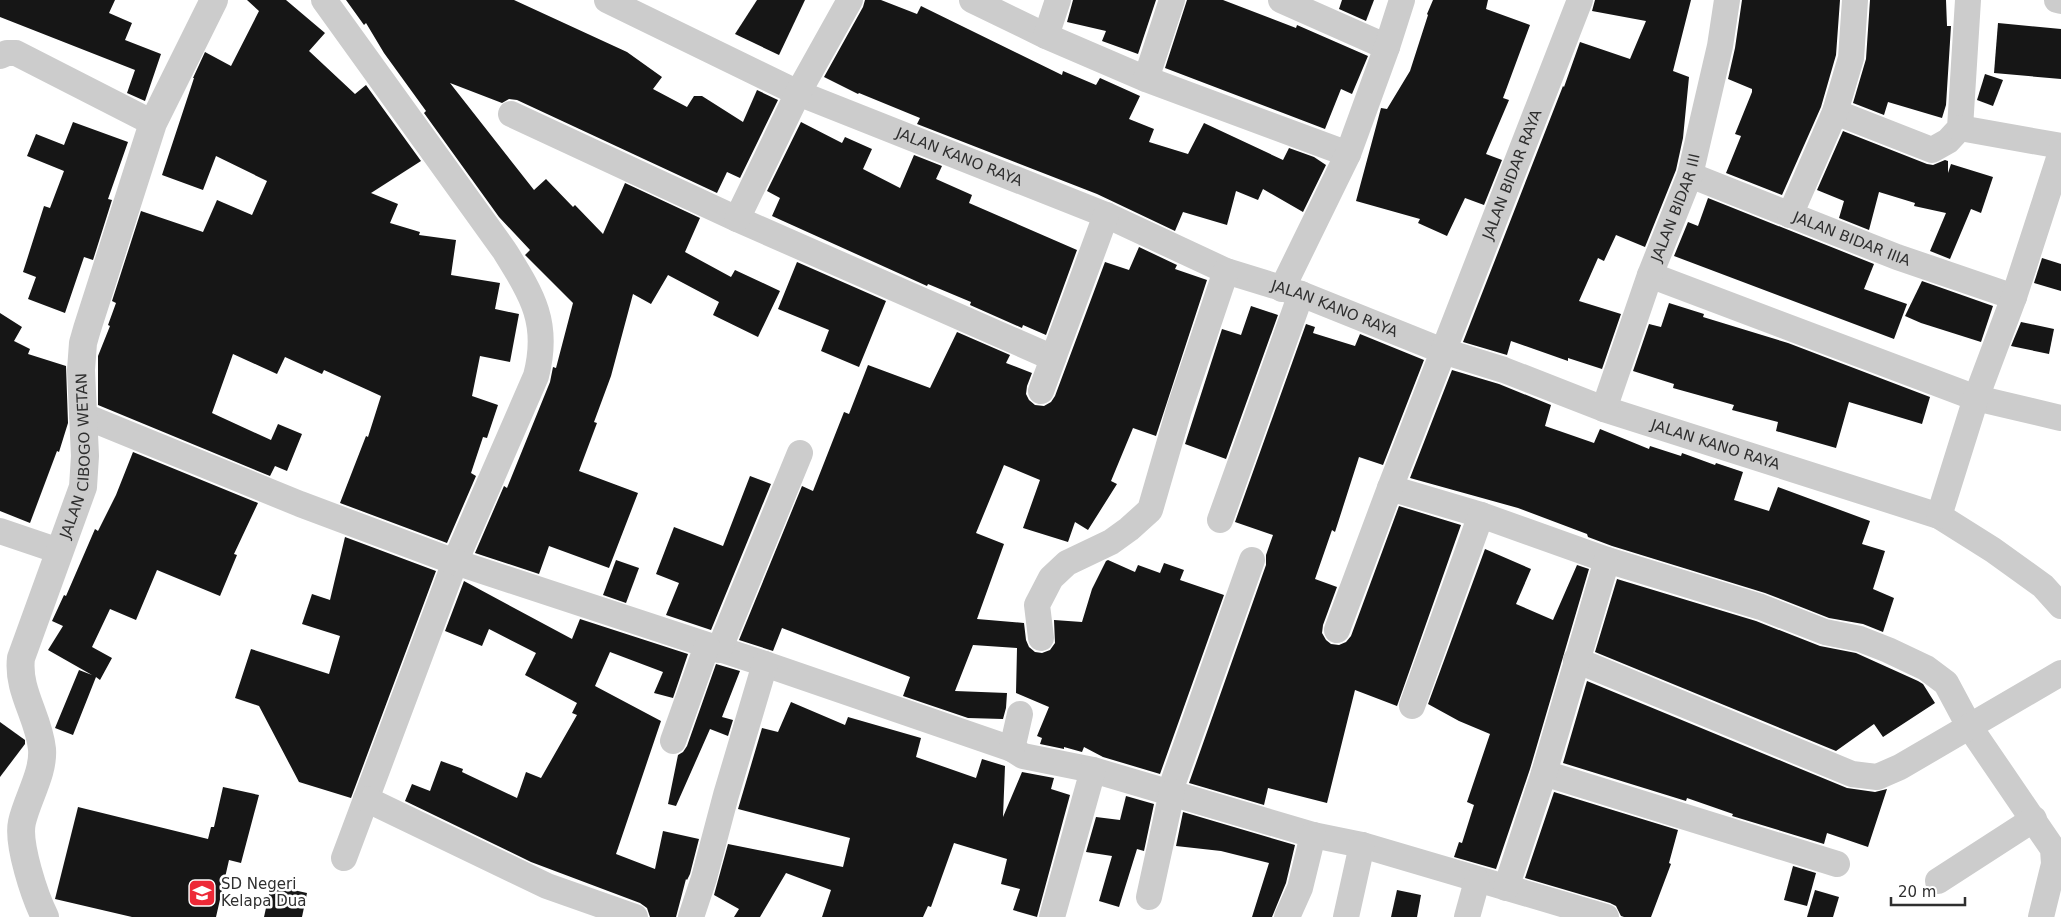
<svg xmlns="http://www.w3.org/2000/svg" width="2061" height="917" font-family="'DejaVu Sans',sans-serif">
	<rect width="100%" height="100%" fill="#fff"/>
	<!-- building -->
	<g fill="#161616">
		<path d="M0,0H115L109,13L132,23L125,40L161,54L145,101L127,93L135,70L0,17Z"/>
		<path d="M247,0H286L325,33L309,51L355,94L366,85L421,161L371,193L398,204L390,223L420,232L419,235L456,240L451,275L500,283L495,309L519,314L510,362L480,356L472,396L498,405L487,438L483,437L471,473L476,476L447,543L340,503L366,436L368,437L381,396L324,370L322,374L285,357L277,374L233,354L212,413L271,440L278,424L302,434L287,471L275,466L270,476L98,405V356L110,326L108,325L116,303L112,301L141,211L203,232L217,200L252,215L267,181L216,156L203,190L162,175L194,78H193L205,52L231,66L259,11Z"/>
		<path d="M346,0H514L627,52L662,77L653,89L687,107L694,96H702L743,122L757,90L778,100L740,178L727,172L717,193L517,100L509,99L502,103L450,83L534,190L546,179L573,207L575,205L603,234L625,183L700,218L685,252L731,277L735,270L780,291L758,337L713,315L719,302L668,275L651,304L633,294L611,376L594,422L597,423L579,471L638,493L609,568L549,546L539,574L475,553L504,486L507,488L550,382L553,367L556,368L573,303L525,255L530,250L499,217L424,113L426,111L384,53L366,23L364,25Z"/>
		<path d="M757,0H805L779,55L735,34Z"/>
		<path d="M865,0H881L917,14L921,6L1062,75L1063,71L1096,85L1100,78L1140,96L1129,119L1154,129L1149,142L1188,154L1204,123L1283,160L1289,148L1314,157L1326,165L1303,212L1263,189L1258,200L1236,191L1227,225L1183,212L1175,231L1097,194L917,124L920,118L859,93L858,94L824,77L863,7Z"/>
		<path d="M1073,0H1156L1138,54L1102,41L1106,31L1067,22Z"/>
		<path d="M1187,0H1223L1296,28L1297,25L1368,56L1352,94L1341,89L1325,129L1165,68Z"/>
		<path d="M1342,0H1374L1366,21L1339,9Z"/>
		<path d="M1433,0H1488L1486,9L1530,25L1503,98L1509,100L1486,154L1502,160L1484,205L1465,198L1447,236L1418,223L1420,219L1356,201L1381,108L1387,109L1410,71L1428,15L1427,14Z"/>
		<path d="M1595,0H1691L1673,71L1689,77L1683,138L1676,170L1645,247L1616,235L1604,261L1598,258L1579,301L1621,314L1602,369L1568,358V361L1511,341L1507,355L1463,342L1563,86L1564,87L1580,42L1630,59L1646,21L1592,11Z"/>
		<path d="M1742,0H1840L1836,55L1821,107L1782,195L1726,173L1741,136L1735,134L1752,92V89L1728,79L1735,48Z"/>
		<path d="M1870,0H1946L1947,26H1951L1946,105L1942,118L1888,102L1884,115L1853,103L1866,59Z"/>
		<path d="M1998,23L2061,29V79L1994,73Z"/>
		<path d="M1985,74L2003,80L1993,106L1977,100Z"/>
		<path d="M73,122L128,142L108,199L112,200L93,260L84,257L65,313L28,299L36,277L23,272L44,206L50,208L64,171L27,156L36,134L64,145Z"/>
		<path d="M801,122L842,143L845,137L872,149L863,169L900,188L914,155L942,166L936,179L972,195L969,203L1077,250L1046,335L1023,325L1022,328L970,305L971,302L928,284L927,286L772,216L780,198L767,191Z"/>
		<path d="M1843,131L1927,164L1933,165L1945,160L1948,161V173L1951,164L1993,177L1981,213L1971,209L1950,259L1930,251L1946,213L1914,206L1915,203L1879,192L1869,230L1839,218L1844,201L1817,190Z"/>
		<path d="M1708,198L1874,264L1864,289L1907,304L1894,339L1674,256L1688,222L1698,226Z"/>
		<path d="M1139,247L1177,265L1175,269L1207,280L1156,436L1133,428L1111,481L1117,484L1088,530L1075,522L1068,542L1023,528L1040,480L1004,465L976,533L1004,544L977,619L1024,623L1026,640L1029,647L1035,652L1042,653L1050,650L1055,643L1054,620L1082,622L1092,589L1106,561L1108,560L1135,572L1138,565L1160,573L1164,563L1184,570L1180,580L1224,595L1160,774L1103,757L1084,747L1082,752L1064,747V749L1040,744L1042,738L1037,736L1049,707L1016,693L1017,648L973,645L955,691L1007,693L1006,708L1003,719L968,718L903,696L910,677L782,628L773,651L739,640L802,486L813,491L844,412L849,414L868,365L930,388L957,332L1010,355L1006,363L1032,373L1027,386L1026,394L1029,400L1035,405L1044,406L1051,402L1055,396L1105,262L1129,270Z"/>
		<path d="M2042,258L2061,264V291L2034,283Z"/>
		<path d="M797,262L886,301L859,367L821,351L829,330L778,309Z"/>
		<path d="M1922,281L1993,306L1981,342L1921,323L1905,316Z"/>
		<path d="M1669,303L1704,314L1703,317L1788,343L1930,397L1922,424L1849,402L1836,448L1776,431L1778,422L1732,410L1734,405L1673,388L1674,384L1633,371L1649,324L1661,327Z"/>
		<path d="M1251,306L1278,315L1226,459L1185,444L1222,329L1241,335Z"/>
		<path d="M0,313L22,327L14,341L30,349L28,354L66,366L68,423L59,452L57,451L30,523L0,511Z"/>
		<path d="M2021,322L2054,329L2049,354L2011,346Z"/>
		<path d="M1306,324L1315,327L1313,333L1355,346L1360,334L1424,360L1383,465L1359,457L1335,532L1332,530L1315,579L1337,587L1323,625L1322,633L1326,640L1331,644L1339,645L1346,642L1351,636L1399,506L1461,525L1397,706L1355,690L1327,803L1268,788L1264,805L1189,783L1266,565V555L1273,535L1235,522Z"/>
		<path d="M1452,370L1499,384L1551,405L1545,426L1594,443L1600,429L1649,449L1650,446L1681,456L1682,453L1715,465L1716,463L1743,472L1734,500L1769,511L1778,487L1870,521L1862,544L1885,551L1873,589L1894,598L1883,632L1863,624L1829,618L1765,593L1612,546L1588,537L1587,534L1518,508L1410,478Z"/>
		<path d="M133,452L258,503L234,554L237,555L220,596L157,570L136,620L110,609L92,647L112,658L100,680L96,677L73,735L55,728L79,670L92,675L48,650L63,626L52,621L64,595L66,596L95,529L98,531L116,495Z"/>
		<path d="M750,476L771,484L711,630L666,615L679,583L656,574L674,527L723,546Z"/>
		<path d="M345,537L436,571L351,798L299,782L259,706L235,698L251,649L329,674L340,636L302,624L312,594L330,600Z"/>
		<path d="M1485,549L1531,569L1516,604L1553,620L1577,565L1589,569L1530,769L1496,869L1454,857L1459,842L1462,843L1474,805L1467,802L1490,734L1459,721L1428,704Z"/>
		<path d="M616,560L639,568L626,603L603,595Z"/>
		<path d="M1617,579L1756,621L1820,646L1856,653L1918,681L1923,684L1935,703L1883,737L1874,724L1836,751L1595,652Z"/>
		<path d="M464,581L572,639L580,619L688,654L673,698L654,693L663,672L610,652L595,686L661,721L616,854L655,869L663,831L699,839L690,874L687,880L686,879L676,917H650L647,908L640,903L531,862L405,801L412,784L430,791L441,761L463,769L462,772L517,798L526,772L541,778L577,715L572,713L577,703L525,675L536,653L489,629L482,646L445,631Z"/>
		<path d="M716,664L740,671L722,717L733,720L728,736L710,729L676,806L668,804L678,755L683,752L687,746Z"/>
		<path d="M1587,681L1847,788L1875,792L1887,789L1868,847L1827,833L1824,844L1732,816L1733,814L1687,798L1686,801L1563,763Z"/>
		<path d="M791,702L845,725L848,717L921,738L916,757L976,778L982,759L1005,766L1003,817L1022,772L1054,778L1051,789L1070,795L1037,917L1013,910L1020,889L1001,884L1007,859L954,843L931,907L928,906L923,917H822L831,890L786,873L760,917H734L739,909L714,895L728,844L843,867L850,838L738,809L762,728L778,732Z"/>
		<path d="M0,722L25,740V744L0,777Z"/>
		<path d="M223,787L259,795L241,863L229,860L216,917H132L55,899L78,807L208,839L211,827H214Z"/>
		<path d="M1554,792L1678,830L1669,863L1671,864L1651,917H1624L1621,916L1616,906L1610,903L1525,878Z"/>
		<path d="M1126,796L1154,804L1144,851L1137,849L1119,907L1099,901L1112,856L1086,852L1096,817L1120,820Z"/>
		<path d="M1183,812L1295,845L1286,883L1272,917H1252L1269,863L1221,851L1176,846Z"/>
		<path d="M1793,866L1816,873L1807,906L1784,900Z"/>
		<path d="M271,885L307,893L302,917H264Z"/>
		<path d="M1397,890L1421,895L1417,917H1391Z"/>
		<path d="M1815,890L1839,897L1833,917H1807Z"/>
	</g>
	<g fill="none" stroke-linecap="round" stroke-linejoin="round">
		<!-- minor -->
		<g stroke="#ccc" stroke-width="26">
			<path d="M324,0L504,250C532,295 550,322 536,376L455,562L344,858"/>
			<path id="s1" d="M607,0L798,93L1106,215L1226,271L1301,294L1443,351L1504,370L1604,409L1939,516L1993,550L2043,586L2061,606"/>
			<path d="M972,0L1046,36L1146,79L1348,154"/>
			<path d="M1281,0L1387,47"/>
			<path d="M2057,0L2061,1"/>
			<path d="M1046,36L1058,0"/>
			<path d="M0,56L7,53H16L153,123"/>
			<path d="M1146,79L1172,0"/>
			<path d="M1835,112L1932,150L1948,141L1960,128L1968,0"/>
			<path d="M511,114L737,219L1053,358"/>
			<path d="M1960,128L2061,146"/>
			<path id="s2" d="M1690,175L1897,257L2014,297"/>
			<path d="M1790,215L1835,112L1851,58L1855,0"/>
			<path d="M737,219L798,93L850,0"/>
			<path d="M1650,275L1976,398L2061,418"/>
			<path d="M1282,289L1348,154L1387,47L1402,0"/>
			<path d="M1041,391L1106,215"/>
			<path id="s3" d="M1604,409L1650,275L1690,175L1720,46L1727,0"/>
			<path d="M82,415L300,504L455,562L765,664L1012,749L1023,756L1093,770L1313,835L1362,845L1606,917"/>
			<path d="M1390,488L1481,515L1607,560L1761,607L1825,632L1860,639L1888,650L1926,668L1946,683L1969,726L2053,849L2054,864L2041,917"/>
			<path d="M1939,516L1976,398L2014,297L2061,152"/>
			<path d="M1220,520L1301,294"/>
			<path d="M0,531L59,551"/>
			<path id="s4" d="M1337,630L1390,488L1580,0"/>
			<path d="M1041,638L1037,605L1051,578L1067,563L1111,542L1129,529L1150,510L1179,410L1226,271"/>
			<path d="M719,650L800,453"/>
			<path d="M1576,660L1852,774L1877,777L1900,767L2061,673"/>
			<path d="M1412,706L1481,515"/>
			<path d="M673,741L707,646"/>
			<path d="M1012,749L1020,714"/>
			<path d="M1544,773L1837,864"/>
			<path d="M1170,791L1252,560"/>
			<path d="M366,799L547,886L635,917"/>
			<path d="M1938,881L2034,819"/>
			<path d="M1506,888L1544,773L1607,560"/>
			<path d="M1149,897L1172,792"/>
			<path d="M691,917L704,878L726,795L765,664"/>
			<path d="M1052,917L1093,770"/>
			<path d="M1287,917L1300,888L1313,835"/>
			<path d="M1346,917L1362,845"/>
			<path d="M1467,917L1477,881"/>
		</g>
		<!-- tertiary -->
		<path stroke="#ccc" stroke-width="28" id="s5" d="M45,917C35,897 17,844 22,822C27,799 44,773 42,749C39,717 17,691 21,658L83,487L85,456L81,370L83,343L87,329L153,123L214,0"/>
	</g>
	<!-- icons -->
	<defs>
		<g id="school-square" transform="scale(1.4375)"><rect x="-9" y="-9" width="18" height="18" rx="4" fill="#ed2937" stroke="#fff"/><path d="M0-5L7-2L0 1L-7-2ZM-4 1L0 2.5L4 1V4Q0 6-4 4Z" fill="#fff"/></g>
	</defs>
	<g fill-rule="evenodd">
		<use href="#school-square" x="202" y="893"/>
	</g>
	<g text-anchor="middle" stroke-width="5" stroke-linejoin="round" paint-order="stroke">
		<!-- street labels -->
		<g font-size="15" fill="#2f2f2f" stroke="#fff">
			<text dy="5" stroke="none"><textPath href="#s1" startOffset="386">JALAN KANO RAYA</textPath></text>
			<text dy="5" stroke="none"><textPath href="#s4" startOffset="488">JALAN BIDAR RAYA</textPath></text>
			<text dy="5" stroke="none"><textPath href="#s3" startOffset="214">JALAN BIDAR III</textPath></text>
			<text dy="5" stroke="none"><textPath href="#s2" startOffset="174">JALAN BIDAR IIIA</textPath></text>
			<text dy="5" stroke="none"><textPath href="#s1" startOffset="791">JALAN KANO RAYA</textPath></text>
			<text dy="5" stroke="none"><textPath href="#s1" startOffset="1196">JALAN KANO RAYA</textPath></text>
			<text dy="5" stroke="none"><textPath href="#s5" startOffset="481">JALAN CIBOGO WETAN</textPath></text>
		</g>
		<!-- poi labels -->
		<g font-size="15" fill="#2f2f2f" stroke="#fff" text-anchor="start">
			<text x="221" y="889">SD Negeri<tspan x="221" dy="17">Kelapa Dua</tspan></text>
		</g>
	</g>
	<!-- scale -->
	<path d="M1891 897v8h74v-8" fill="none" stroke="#2f2f2f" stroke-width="2.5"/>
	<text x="1898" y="897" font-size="15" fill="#2f2f2f" stroke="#ffffff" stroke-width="4" paint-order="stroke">20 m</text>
</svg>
